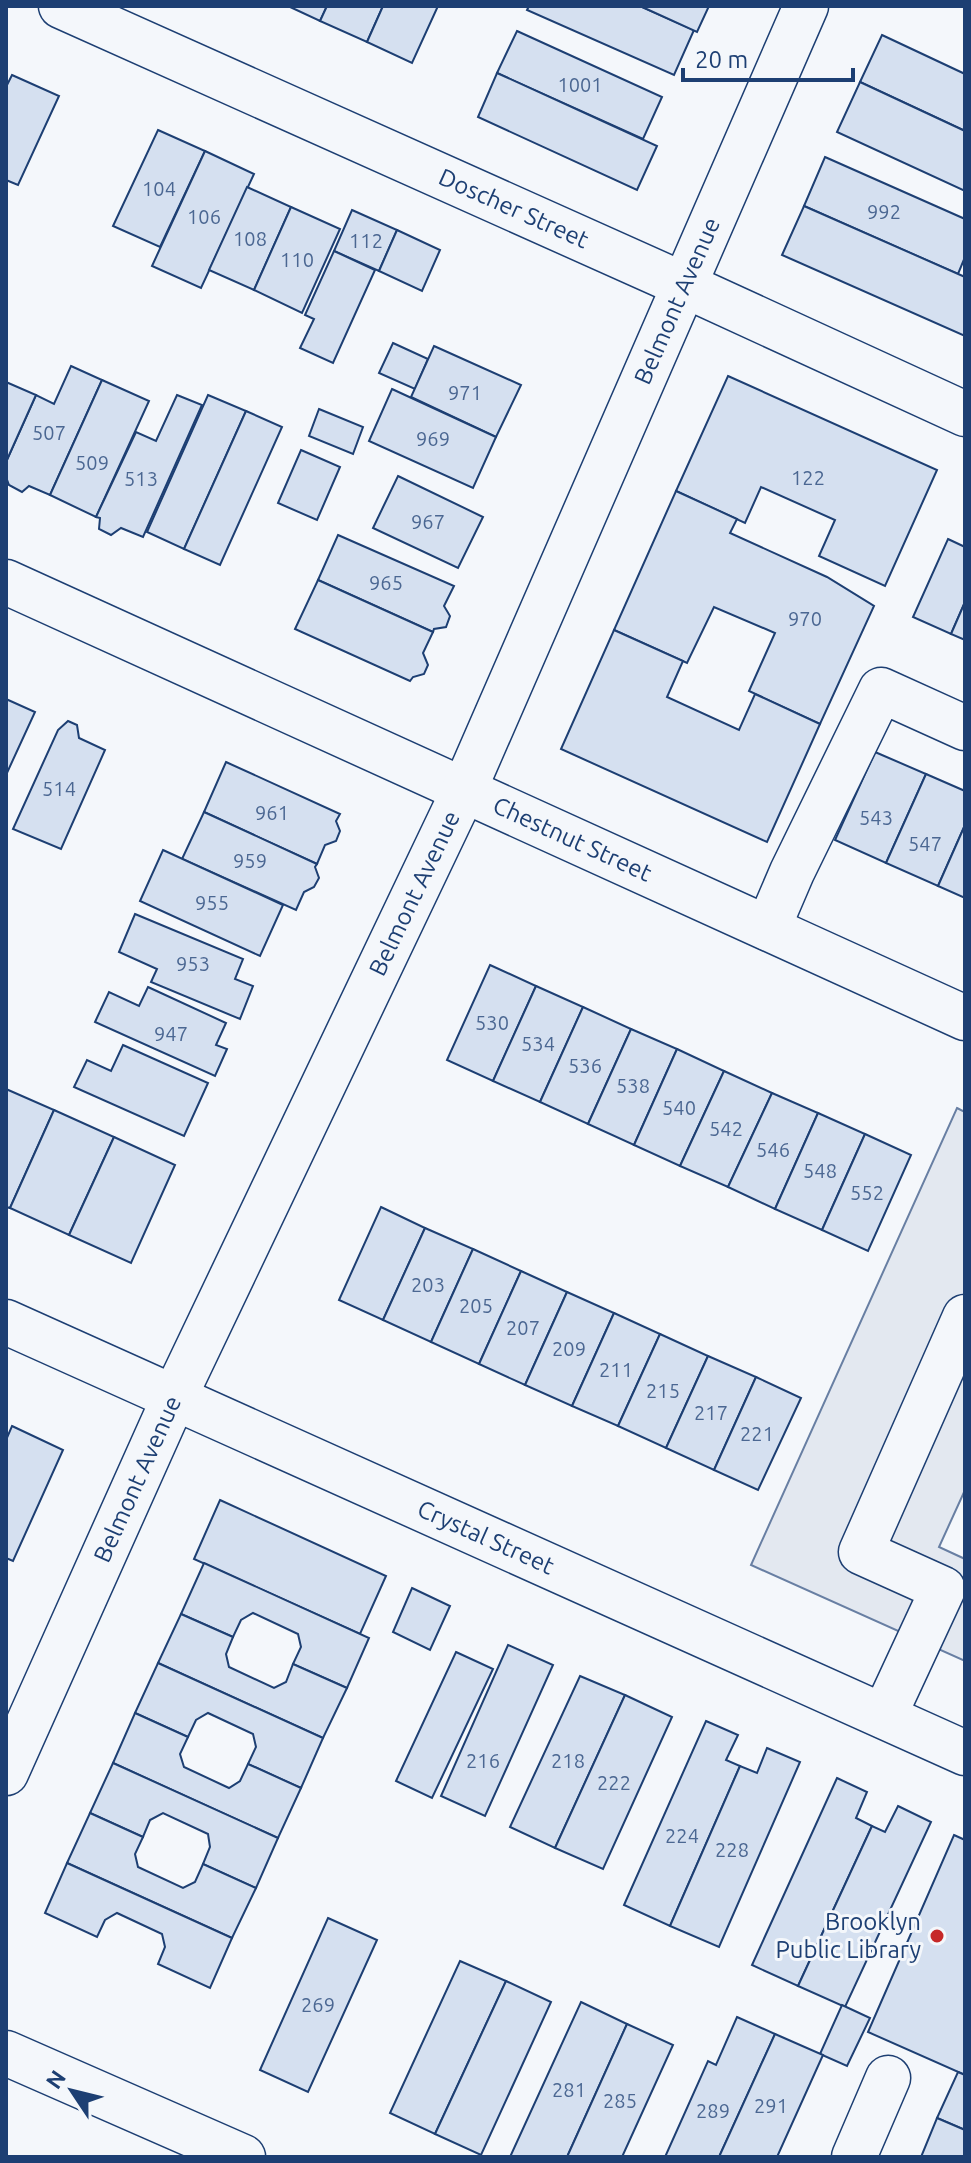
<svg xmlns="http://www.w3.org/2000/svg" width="971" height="2163" font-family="Ubuntu,sans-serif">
	<rect width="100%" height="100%" fill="#f4f7fb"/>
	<!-- parking -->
	<path fill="#e3e8f0" stroke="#687fa3" stroke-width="2" d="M957,1108L965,1112V1490L939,1547L965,1559V1661L751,1565Z"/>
	<!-- building -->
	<g fill="#d5e0f0" stroke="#1d3f73" stroke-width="2">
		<path d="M288,6H327L320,21Z"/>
		<path d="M327,6H383L367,42L320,21Z"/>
		<path d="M383,6H438L412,63L367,42Z"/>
		<path d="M529,6H640L694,30L674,75L527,10Z"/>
		<path d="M640,6H709L697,32Z"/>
		<path d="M517,31L662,97L643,139L497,73Z"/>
		<path d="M882,35L965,74V131L860,82Z"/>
		<path d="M497,73L657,146L637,190L478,117Z"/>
		<path d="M12,75L59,96L18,185L6,180V87Z"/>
		<path d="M860,82L965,131V191L837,132Z"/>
		<path d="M158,130L205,151L160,247L113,226Z"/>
		<path d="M205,151L254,174L201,288L152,266Z"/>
		<path d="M825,157L965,219V257L958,274L804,206Z"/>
		<path d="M247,187L291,207L254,290L209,270Z"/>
		<path d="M804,206L965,277V336L782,255Z"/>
		<path d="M291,207L340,229L302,313L254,290Z"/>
		<path d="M352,210L397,230L379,271L334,251Z"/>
		<path d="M397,230L440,250L422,291L379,271Z"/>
		<path d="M334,251L375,270L333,363L300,348L314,319L305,315Z"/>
		<path d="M393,343L428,359L415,389L379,373Z"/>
		<path d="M434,346L521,385L496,437L411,397Z"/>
		<path d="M71,366L102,380L50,495L29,486L22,492L9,485L6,477V462L36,395L54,404Z"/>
		<path d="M728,376L937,470L885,586L819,556L835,520L761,487L745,523L676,491Z"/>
		<path d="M102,380L149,401L96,517L50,495Z"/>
		<path d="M6,382L36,395L6,462Z"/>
		<path d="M392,389L496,437L473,488L369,441Z"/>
		<path d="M177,395L202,405L143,537L121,528L111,535L99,529L100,518L96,517L136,432L156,441Z"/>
		<path d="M208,395L246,411L184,549L147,532Z"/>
		<path d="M319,409L363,427L353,454L309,436Z"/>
		<path d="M246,411L282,427L220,565L184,549Z"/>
		<path d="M301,450L340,467L317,520L278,503Z"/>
		<path d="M398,476L483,517L458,568L373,528Z"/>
		<path d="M676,491L737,519L730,533L827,577L874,606L820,724L749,691L775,633L714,607L687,663L614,630Z"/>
		<path d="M338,535L454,586L444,606L450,616L446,627L434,629L433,632L318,580Z"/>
		<path d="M948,539L965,547V602L951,634L913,617Z"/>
		<path d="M318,580L433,632L423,653L428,665L424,674L413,677L410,681L295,629Z"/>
		<path d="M965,602V640L951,634Z"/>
		<path d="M614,630L683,661L667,697L739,730L755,694L820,724L767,842L561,749Z"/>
		<path d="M6,699L35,712L6,775Z"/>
		<path d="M68,721L77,725L79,738L105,750L61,849L13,829L58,730Z"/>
		<path d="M875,752L926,774L886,863L835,840Z"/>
		<path d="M226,762L340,814L336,821L340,831L336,841L325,845L317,864L204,812Z"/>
		<path d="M926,774L965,791V825L938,886L886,863Z"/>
		<path d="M204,812L317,864L315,867L319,878L314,887L304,892L296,910L182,859Z"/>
		<path d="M965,825V898L938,886Z"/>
		<path d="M163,850L283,905L260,956L140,901Z"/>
		<path d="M135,914L243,959L235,979L253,986L240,1019L151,982L157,969L119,952Z"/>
		<path d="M490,965L536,986L493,1081L447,1060Z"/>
		<path d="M536,986L583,1007L540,1102L493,1081Z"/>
		<path d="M148,987L226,1023L216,1045L227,1049L215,1076L95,1022L109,992L139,1006Z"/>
		<path d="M583,1007L631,1029L588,1124L540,1102Z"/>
		<path d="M631,1029L677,1049L634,1145L588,1124Z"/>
		<path d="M123,1045L208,1083L184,1136L74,1087L87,1060L111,1071Z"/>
		<path d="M677,1049L724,1071L680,1166L634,1145Z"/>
		<path d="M724,1071L772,1093L728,1187L680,1166Z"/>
		<path d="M6,1089L54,1110L10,1208L6,1207Z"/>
		<path d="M772,1093L818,1113L775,1209L728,1187Z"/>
		<path d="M54,1110L114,1137L69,1235L10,1208Z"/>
		<path d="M818,1113L865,1134L822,1230L775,1209Z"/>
		<path d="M865,1134L911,1155L868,1251L822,1230Z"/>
		<path d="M114,1137L175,1165L131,1263L69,1235Z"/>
		<path d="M381,1207L425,1228L383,1320L339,1300Z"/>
		<path d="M425,1228L473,1249L431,1342L383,1320Z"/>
		<path d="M473,1249L521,1271L479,1364L431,1342Z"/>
		<path d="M521,1271L567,1292L525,1385L479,1364Z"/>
		<path d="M567,1292L614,1313L572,1406L525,1385Z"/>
		<path d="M614,1313L660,1334L618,1426L572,1406Z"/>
		<path d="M660,1334L708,1356L666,1448L618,1426Z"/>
		<path d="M708,1356L756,1377L714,1470L666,1448Z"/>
		<path d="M756,1377L801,1398L758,1490L714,1470Z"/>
		<path d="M12,1426L63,1450L13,1561L6,1558V1440Z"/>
		<path d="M220,1500L386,1576L360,1634L194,1559Z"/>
		<path d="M204,1563L369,1638L347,1688L293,1664L301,1647L298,1634L253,1613L241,1620L233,1637L181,1614Z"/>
		<path d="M412,1588L450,1606L430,1650L393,1632Z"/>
		<path d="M181,1614L233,1637L226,1654L229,1667L274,1688L286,1682L293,1664L347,1688L323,1738L158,1663Z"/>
		<path d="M508,1645L553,1665L485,1816L441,1796Z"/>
		<path d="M456,1652L493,1669L432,1798L396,1781Z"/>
		<path d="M158,1663L323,1738L301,1788L248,1764L256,1747L253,1734L208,1713L196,1720L188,1737L135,1713Z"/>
		<path d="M580,1676L625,1695L555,1848L510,1827Z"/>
		<path d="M625,1695L672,1717L603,1869L555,1848Z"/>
		<path d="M135,1713L188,1737L180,1754L184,1767L229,1788L240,1781L248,1764L301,1788L278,1838L113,1763Z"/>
		<path d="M706,1721L738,1735L726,1760L740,1766L670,1926L624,1905Z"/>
		<path d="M767,1748L800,1762L719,1947L670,1926L740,1766L757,1773Z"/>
		<path d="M113,1763L278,1838L256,1888L203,1864L210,1847L208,1834L163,1813L150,1820L143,1837L90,1813Z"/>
		<path d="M837,1778L867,1792L856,1818L872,1826L798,1986L752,1965Z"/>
		<path d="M898,1806L931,1822L845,2007L798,1986L872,1826L885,1832Z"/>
		<path d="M90,1813L143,1837L135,1854L138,1867L183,1888L195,1882L203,1864L256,1888L232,1938L67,1863Z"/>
		<path d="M954,1835L965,1840V2075L868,2032Z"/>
		<path d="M67,1863L232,1938L210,1988L158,1964L165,1947L162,1934L117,1913L105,1920L97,1937L45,1913Z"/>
		<path d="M328,1918L377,1940L308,2092L260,2070Z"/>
		<path d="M460,1961L506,1981L435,2134L390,2113Z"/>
		<path d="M506,1981L551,2002L481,2155L435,2134Z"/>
		<path d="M581,2002L627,2024L567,2157H510Z"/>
		<path d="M842,2005L870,2018L847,2066L820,2054Z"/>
		<path d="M737,2017L775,2034L719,2157H665L708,2061L716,2065Z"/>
		<path d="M627,2024L673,2045L622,2157H567Z"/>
		<path d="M775,2034L823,2055L777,2157H719Z"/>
		<path d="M958,2072L965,2075V2130L937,2118Z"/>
		<path d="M937,2118L965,2130V2157H921Z"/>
	</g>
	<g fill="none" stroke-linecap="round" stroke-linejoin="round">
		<!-- minor casing -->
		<g stroke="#1d3f73" stroke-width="47">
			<g id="minor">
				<path id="s1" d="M61,6L684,285L965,414"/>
				<path id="s2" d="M6,582L965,1018"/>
				<path d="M768,928L792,872L881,690L965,728"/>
				<path id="s3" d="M6,1322L965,1753"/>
				<path d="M884,1716L943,1589L861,1552L965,1317"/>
				<path id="s4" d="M6,1773L174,1398L464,790L806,6"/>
				<path d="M6,2053L243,2157"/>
				<path d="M854,2157L888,2078"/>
			</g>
		</g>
		<!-- minor -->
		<use href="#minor" stroke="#f4f7fb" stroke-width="44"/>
	</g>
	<!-- markers -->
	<circle fill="#c62828" stroke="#f4f7fb" stroke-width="3" cx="937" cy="1936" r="8"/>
	<g text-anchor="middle" stroke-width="6" stroke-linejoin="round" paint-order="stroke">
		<!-- number labels -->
		<g font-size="20" fill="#4b6792">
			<text x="580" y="92">1001</text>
			<text x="159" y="196">104</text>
			<text x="884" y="219">992</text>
			<text x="204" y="224">106</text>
			<text x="250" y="246">108</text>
			<text x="366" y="248">112</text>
			<text x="297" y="267">110</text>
			<text x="465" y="400">971</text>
			<text x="49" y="440">507</text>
			<text x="433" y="446">969</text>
			<text x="92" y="470">509</text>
			<text x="808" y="485">122</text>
			<text x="141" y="486">513</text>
			<text x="428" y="529">967</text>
			<text x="386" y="590">965</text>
			<text x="805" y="626">970</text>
			<text x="59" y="796">514</text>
			<text x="272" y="820">961</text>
			<text x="876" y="825">543</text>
			<text x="925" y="851">547</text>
			<text x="250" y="868">959</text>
			<text x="212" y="910">955</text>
			<text x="193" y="971">953</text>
			<text x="492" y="1030">530</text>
			<text x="171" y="1041">947</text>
			<text x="538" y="1051">534</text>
			<text x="585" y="1073">536</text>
			<text x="633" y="1093">538</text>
			<text x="679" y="1115">540</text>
			<text x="726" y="1136">542</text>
			<text x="773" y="1157">546</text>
			<text x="820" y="1178">548</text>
			<text x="867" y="1200">552</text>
			<text x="428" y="1292">203</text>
			<text x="476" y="1313">205</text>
			<text x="523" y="1335">207</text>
			<text x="569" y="1356">209</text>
			<text x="616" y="1377">211</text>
			<text x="663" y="1398">215</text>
			<text x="711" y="1420">217</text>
			<text x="757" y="1441">221</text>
			<text x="483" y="1768">216</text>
			<text x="568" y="1768">218</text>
			<text x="614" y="1790">222</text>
			<text x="682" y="1843">224</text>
			<text x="732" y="1857">228</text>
			<text x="318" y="2012">269</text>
			<text x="569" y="2097">281</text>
			<text x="620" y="2108">285</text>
			<text x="771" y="2113">291</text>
			<text x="713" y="2118">289</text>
		</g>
		<!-- street labels -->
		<g font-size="24" fill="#1d3f73" stroke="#f4f7fb">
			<text dy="8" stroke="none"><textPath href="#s1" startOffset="496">Doscher Street</textPath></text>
			<text dy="8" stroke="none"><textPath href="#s4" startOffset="1618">Belmont Avenue</textPath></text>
			<text dy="8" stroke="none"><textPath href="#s2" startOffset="622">Chestnut Street</textPath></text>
			<text dy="8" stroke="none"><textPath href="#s4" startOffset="970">Belmont Avenue</textPath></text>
			<text dy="8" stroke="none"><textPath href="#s4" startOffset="322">Belmont Avenue</textPath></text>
			<text dy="8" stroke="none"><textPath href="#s3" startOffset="526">Crystal Street</textPath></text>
		</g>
		<!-- poi labels -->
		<g font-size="24" fill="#1d3f73" stroke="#f4f7fb" text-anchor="end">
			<text x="921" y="1930">Brooklyn<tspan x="921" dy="28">Public Library</tspan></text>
		</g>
	</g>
	<!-- border -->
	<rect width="971" height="2163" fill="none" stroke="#1d3f73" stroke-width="16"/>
	<!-- north arrow -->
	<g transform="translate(72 2091) rotate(305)" stroke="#f4f7fb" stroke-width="6" paint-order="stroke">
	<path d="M0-6L14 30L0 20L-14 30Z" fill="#1d3f73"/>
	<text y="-12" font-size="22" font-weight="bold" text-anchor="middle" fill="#1d3f73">N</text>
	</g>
	<!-- scale -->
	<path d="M683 68v12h170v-12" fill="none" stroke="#1d3f73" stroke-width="4"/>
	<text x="695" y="68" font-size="24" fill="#1d3f73" stroke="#f4f7fb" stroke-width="6" paint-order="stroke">20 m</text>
</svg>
